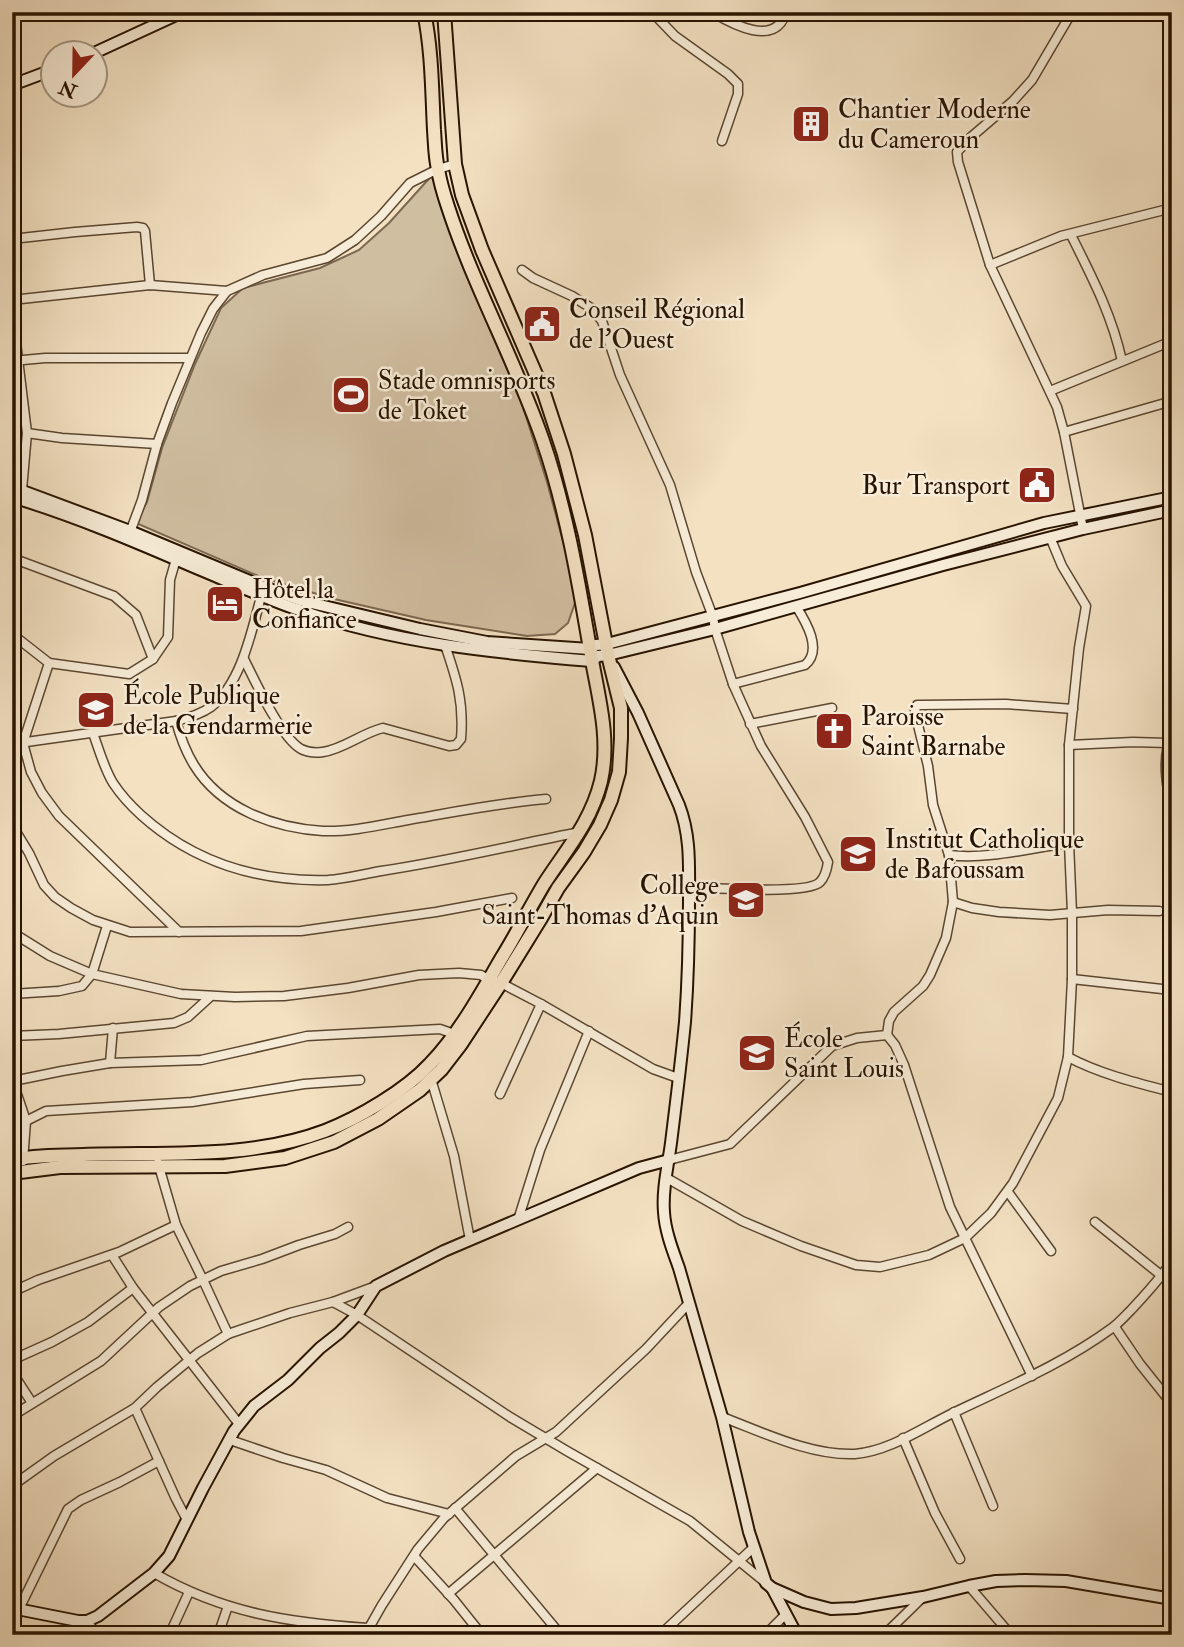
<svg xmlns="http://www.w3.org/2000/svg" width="1184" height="1647" font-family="'IM FELL Double Pica',serif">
	<rect width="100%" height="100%" fill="#f3e1c2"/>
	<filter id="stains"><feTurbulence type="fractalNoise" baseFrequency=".00286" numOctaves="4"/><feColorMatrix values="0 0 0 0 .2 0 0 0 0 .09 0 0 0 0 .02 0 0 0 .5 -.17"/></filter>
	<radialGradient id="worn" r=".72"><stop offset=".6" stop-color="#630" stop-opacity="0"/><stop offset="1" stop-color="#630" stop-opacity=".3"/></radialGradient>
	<!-- green -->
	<path fill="#d0bea1" stroke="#7c6850" stroke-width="2" d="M435,172L511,370L547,482L571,571L576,600L568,623L555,634L527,636L426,620L334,599L263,578L136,523L147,502L162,448L195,364L221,308L243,288L320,268L359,250L389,223Z"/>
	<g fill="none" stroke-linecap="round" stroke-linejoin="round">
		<!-- street casing -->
		<g stroke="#5b4630" stroke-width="11">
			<g id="street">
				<path d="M652,12L675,36L728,74L738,84V94L722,141"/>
				<path d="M712,12C732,24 776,48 786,12"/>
				<path d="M1072,12L1032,80L1013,101L970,138L957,152L958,162L990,265L1057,407L1064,432L1083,529"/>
				<path d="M1071,235C1092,277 1112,315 1122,361"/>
				<path d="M12,239L75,232L137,227L143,228L145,231L150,285"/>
				<path d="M990,265L1061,236L1172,208"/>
				<path d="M522,270L533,278L572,296L591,308L602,321L620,375L670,485L696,572L713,617L715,629L733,684L761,746L805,817L828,862C827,869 825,877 820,882C808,895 712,888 689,887"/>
				<path d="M12,300L150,285L227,291"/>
				<path d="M12,310L27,433L22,490"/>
				<path d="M12,361L45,358H190"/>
				<path d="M1050,391L1167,343"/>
				<path d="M1064,432L1172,401"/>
				<path d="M27,433L62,438L157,444"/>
				<path d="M129,535L142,500L157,444L172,403L201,333L213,309L227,291L263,275L327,258L355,240L381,216L410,183L438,169L455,164"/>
				<path d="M12,558L114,596L136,615L153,659"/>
				<path d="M176,559L170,580L168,637L153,659L129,674L49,663L23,743L31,772L42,793L59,816L179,932"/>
				<path d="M12,634L49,663"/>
				<path d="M244,659C255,681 281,738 301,749C307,752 316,753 323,752C344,749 362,733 383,728L449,746L456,745L461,739C464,702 457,680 445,645"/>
				<path d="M733,684L805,665C823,650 806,622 796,606"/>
				<path d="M176,721C180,736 186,752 194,765C221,809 274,828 323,831C351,832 380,825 408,820C454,812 499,803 546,799"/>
				<path d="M750,724L832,708"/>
				<path d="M93,733C99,750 104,768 113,783C121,795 130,805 141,815C193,862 258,882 328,880C345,879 364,874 381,871C448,861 514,845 580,832"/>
				<path d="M1172,735C1161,756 1167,789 1172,811"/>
				<path d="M12,744L176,721C188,718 201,714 211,707C242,683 252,629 262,593"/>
				<path d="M1069,745L1133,742L1168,743"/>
				<path d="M12,825L29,853L44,885L55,897L71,908L93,920L130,932L301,931L436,912L512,898"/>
				<path d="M949,855C986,860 1031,848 1069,843"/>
				<path d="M953,902L972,908L999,912L1050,915L1108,910L1159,911"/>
				<path d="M12,929L18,936L50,956L92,974L181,994L235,997L284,996L348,988L419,975L459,973L481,975L489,980L501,983L541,1004L653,1069L678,1078"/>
				<path d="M1072,979L1162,989"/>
				<path d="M12,994L59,991L82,986L92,974L107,926"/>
				<path d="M887,1035L889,1021L894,1012L923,986L930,975L946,938L953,902L949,855L933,805L928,766L916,717L915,710L917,705H921L1006,704L1073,709"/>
				<path d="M12,1036L59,1034L174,1023L188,1017L211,996"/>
				<path d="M1068,1057C1100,1074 1137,1083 1172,1092"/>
				<path d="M110,1063L113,1028"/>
				<path d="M12,1079L26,1121L23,1161"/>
				<path d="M431,1079L454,1156L470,1240"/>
				<path d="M13,1081L62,1071L110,1063L201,1060L307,1036L440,1029L454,1034"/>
				<path d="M500,1094L541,1004"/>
				<path d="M26,1121L46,1111L192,1102L304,1084L360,1080"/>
				<path d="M669,1160L730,1144L832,1046L857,1038L887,1035L895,1045L904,1065L950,1207L1032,1376"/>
				<path d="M158,1163L176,1225L203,1280L228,1334"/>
				<path d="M665,1177L742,1221L801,1246L856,1265L880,1267L929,1255L965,1238L991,1213L1013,1183L1058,1098L1068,1057L1072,979V913L1069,843V745L1079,648L1086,606L1062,566L1050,537"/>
				<path d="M1008,1192L1051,1251"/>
				<path d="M518,1220L540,1150L589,1031"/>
				<path d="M1095,1222L1162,1276"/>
				<path d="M112,1255L133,1288L239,1424"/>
				<path d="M12,1292L38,1280L119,1252L176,1225"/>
				<path d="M333,1302L357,1315L510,1417L567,1451L690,1521L766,1583"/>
				<path d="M1115,1327L1140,1364L1172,1404"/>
				<path d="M12,1343L19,1357"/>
				<path d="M12,1360L52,1342L88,1322L133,1288"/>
				<path d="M12,1372L32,1403"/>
				<path d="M135,1408L176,1499L187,1520"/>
				<path d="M954,1412L993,1506"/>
				<path d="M12,1416L101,1361L159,1307L190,1286L221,1271L262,1259L299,1245L335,1234L348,1227"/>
				<path d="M722,1417C762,1432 811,1456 855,1454C890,1451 922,1428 953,1413C1007,1387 1063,1364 1112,1328C1119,1323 1125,1316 1131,1310C1146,1294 1160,1279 1172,1261"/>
				<path d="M903,1438L935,1513L960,1559"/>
				<path d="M230,1440L283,1458L326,1470L387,1498L449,1514"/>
				<path d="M12,1486L54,1456L135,1408L157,1387L198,1353L228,1334L290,1313L333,1302L376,1286"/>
				<path d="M455,1508L561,1635"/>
				<path d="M414,1556L454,1600L482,1635"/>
				<path d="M154,1573C223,1613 290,1623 368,1628"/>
				<path d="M969,1586L1011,1635"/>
				<path d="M448,1594L597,1468"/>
				<path d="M19,1609L68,1509L81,1500L120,1482L159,1461"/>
				<path d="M87,1621L97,1635"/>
				<path d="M173,1627L189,1592"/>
				<path d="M218,1635L228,1606"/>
				<path d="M365,1635L382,1605L418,1549L444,1518L516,1456L556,1432L646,1349L689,1303"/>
				<path d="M660,1635L754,1547"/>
				<path d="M765,1635L786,1614"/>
				<path d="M884,1635L923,1597"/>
			</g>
		</g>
		<!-- secondary casing -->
		<g stroke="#281300" stroke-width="14">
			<g id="secondary">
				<path d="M94,53L183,12"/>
				<path d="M12,85L52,70"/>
				<path d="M12,487L130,531L264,587L303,601L420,629L487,642L590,649L596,645L607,644L800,593L1044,523L1172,497"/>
				<path d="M12,497C75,516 136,542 196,568C230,582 264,598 299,610C394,643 494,653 592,661L598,656L608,655L715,629L943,565L1083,529L1172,510"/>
				<path d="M614,667L638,713L679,805C691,836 689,867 689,900C689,940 688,981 685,1022C681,1062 676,1103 671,1143C668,1166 662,1189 664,1212C665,1231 673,1251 679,1268L722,1417L749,1532L766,1583L772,1588L804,1602L831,1609L856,1608L923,1597L969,1586L996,1581L1025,1580L1066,1581L1172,1599"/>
				<path d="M772,1588L797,1635"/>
				<path d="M12,1608L78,1621H87L98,1616L154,1573L169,1556L203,1488L234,1431L254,1406L288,1380L320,1348L339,1333L357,1315L376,1286L444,1251L639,1168L669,1160"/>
			</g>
		</g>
		<!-- primary casing -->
		<g stroke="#281300" stroke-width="16">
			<g id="primary">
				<path d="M12,1160C35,1155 59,1156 83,1155C164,1152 248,1160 325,1131C359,1118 406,1090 430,1064C459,1034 480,995 501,959C516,935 529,909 544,884C566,850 591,822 601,781C611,736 597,693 590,649C578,579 566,508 543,441C516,362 474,287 448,207C444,195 440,182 438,169C435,157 435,143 434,130C432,91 432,50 424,12"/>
				<path d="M12,1173L60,1167L225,1166L285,1158L334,1142L378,1119L420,1090L441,1070L461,1044L501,983L541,918L558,888L584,852L600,825L611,800L619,772L621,738V708L608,655L585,535L564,454L544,393L482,250L462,195L455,164L444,12"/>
			</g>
		</g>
		<!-- street -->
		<use href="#street" stroke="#f7ecd7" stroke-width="8"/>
		<!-- secondary -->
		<use href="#secondary" stroke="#f7ecd7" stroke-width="10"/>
		<!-- primary -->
		<use href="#primary" stroke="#f3e1c2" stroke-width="12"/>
	</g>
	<!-- icons -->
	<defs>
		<g id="building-square" transform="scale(2.0125)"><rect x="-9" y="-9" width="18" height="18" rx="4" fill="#8f2418" stroke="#f7ecd7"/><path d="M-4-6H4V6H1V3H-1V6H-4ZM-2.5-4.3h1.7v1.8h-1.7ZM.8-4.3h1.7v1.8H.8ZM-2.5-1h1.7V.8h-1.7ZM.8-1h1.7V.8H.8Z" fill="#fff"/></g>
		<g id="civic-square" transform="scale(2.0125)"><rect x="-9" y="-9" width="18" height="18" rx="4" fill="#8f2418" stroke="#f7ecd7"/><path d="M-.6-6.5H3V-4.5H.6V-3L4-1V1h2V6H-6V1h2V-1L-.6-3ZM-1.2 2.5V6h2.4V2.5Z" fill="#fff"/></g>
		<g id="stadium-square" transform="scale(2.0125)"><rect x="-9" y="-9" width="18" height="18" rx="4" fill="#8f2418" stroke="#f7ecd7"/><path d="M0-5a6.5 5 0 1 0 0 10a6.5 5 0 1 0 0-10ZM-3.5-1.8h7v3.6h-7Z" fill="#fff"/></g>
		<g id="hotel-square" transform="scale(2.0125)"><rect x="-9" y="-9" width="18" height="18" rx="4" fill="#8f2418" stroke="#f7ecd7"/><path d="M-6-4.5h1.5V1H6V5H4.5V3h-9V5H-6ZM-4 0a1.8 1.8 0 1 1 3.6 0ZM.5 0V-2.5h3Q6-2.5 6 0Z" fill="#fff"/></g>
		<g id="school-square" transform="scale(2.0125)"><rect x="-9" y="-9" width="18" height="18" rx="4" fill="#8f2418" stroke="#f7ecd7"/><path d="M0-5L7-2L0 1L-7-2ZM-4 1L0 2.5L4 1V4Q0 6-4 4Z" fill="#fff"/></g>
		<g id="church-square" transform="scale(2.0125)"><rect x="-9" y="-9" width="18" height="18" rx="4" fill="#8f2418" stroke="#f7ecd7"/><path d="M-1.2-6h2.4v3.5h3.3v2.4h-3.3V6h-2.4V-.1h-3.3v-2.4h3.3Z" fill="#fff"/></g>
	</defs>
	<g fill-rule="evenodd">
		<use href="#building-square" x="811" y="124"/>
		<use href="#civic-square" x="542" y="324"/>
		<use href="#stadium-square" x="351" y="395"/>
		<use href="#civic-square" x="1037" y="485"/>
		<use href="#hotel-square" x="225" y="604"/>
		<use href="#school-square" x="96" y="710"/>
		<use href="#church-square" x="834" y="731"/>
		<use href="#school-square" x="858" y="854"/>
		<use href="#school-square" x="746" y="900"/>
		<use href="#school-square" x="757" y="1053"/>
	</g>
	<g text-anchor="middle" stroke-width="5" stroke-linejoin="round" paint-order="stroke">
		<!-- poi labels -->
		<g font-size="26" fill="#281300" stroke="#f7ecd7" text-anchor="start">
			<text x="838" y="118">Chantier Moderne<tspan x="838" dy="30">du Cameroun</tspan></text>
			<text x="569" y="318">Conseil Régional<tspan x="569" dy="30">de l'Ouest</tspan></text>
			<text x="378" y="389">Stade omnisports<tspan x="378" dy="30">de Toket</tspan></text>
			<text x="1010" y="494" text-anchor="end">Bur Transport</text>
			<text x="252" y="598">Hôtel la<tspan x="252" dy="30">Confiance</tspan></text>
			<text x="123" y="704">École Publique<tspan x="123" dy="30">de la Gendarmerie</tspan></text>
			<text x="861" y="725">Paroisse<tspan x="861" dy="30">Saint Barnabe</tspan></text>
			<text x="885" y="848">Institut Catholique<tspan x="885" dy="30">de Bafoussam</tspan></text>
			<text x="719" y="894" text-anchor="end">College<tspan x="719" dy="30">Saint-Thomas d'Aquin</tspan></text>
			<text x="784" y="1047">École<tspan x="784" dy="30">Saint Louis</tspan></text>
		</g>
	</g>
	<!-- margin -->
	<rect width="1184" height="1647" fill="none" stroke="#f3e1c2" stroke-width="42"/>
	<rect x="14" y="14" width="1156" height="1619" fill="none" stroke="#281300" stroke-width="3.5"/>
	<rect x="21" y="21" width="1142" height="1605" fill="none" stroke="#281300" stroke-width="2"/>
	<!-- north arrow -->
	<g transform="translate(74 74) rotate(202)"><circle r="33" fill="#f7ecd7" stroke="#a49581" stroke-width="2"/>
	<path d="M0-5L12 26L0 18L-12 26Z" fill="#8f2418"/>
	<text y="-10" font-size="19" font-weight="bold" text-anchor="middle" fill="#281300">N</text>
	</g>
	<rect width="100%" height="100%" filter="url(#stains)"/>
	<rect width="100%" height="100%" fill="url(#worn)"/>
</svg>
